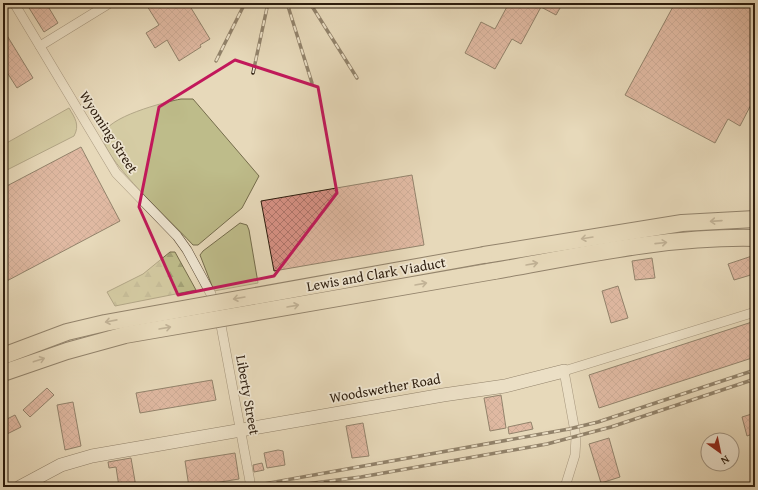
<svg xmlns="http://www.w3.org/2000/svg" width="758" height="490" font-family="'Gentium Book Plus',serif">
	<defs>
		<pattern id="forest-firs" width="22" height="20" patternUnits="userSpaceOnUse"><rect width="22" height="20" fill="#bebc8a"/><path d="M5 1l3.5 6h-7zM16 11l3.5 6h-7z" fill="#a3a176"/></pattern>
		<pattern id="building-cross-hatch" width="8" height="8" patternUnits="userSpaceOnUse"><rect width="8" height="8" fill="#d89286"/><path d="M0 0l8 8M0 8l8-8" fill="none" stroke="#af766c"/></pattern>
	</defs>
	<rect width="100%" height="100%" fill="#e7d9ba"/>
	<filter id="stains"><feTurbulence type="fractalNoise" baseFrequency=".005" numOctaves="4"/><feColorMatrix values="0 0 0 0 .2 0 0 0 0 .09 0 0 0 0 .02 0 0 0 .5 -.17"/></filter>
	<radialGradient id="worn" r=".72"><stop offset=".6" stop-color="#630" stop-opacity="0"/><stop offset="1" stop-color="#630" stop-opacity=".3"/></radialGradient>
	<!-- green -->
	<g fill="#bebc8a" stroke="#756c4c">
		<path d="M181,99H193L259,176L242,208L198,245H193C176,226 101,158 103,136C105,117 165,102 181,99Z"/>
		<path d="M69,108C75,118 80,125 74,136L3,172V145Z"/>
		<path d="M240,223L247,225L249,230L258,283L214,291L200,255L203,251Z"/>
	</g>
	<!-- forest -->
	<path fill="url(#forest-firs)" stroke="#756c4c" d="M170,252H175L196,290L115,306L107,292L143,274Z"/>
	<!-- building -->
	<g fill="url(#building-cross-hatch)" stroke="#2c1c0d">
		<path d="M26,3H46L58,23L44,32Z"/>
		<path d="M152,3H188L210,39L200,45L201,47L179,61L167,40L155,48L146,33L159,25L147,6Z"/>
		<path d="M509,3H563L556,15L541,7L521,44L512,39L495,69L465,53L481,22L495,29Z"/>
		<path d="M675,3H755V68L752,75L755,77V97L740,126L728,119L715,143L625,95Z"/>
		<path d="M3,29L33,78L17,88L3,66Z"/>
		<path d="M81,147L120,221L3,283V188Z"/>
		<path d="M412,175L424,245L274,271L261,201Z"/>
		<path d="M755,255V277L754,274L734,280L728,264Z"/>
		<path d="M652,258L655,278L635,280L632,261Z"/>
		<path d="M618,286L628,318L611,323L602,291Z"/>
		<path d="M755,321V357L599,408L589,375Z"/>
		<path d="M212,380L216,400L140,413L136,393Z"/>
		<path d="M47,388L54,395L30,417L23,410Z"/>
		<path d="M501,395L506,428L490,431L484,398Z"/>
		<path d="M73,402L81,446L65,450L57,405Z"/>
		<path d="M755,413V433L747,436L742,417Z"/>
		<path d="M15,415L21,427L3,436V421Z"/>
		<path d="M531,422L533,429L509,434L508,427Z"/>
		<path d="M363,423L369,456L352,458L346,426Z"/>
		<path d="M609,438L620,477L601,483L589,444Z"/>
		<path d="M278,450L283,451L285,465L267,468L264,453Z"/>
		<path d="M235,453L239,479L189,487L185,461Z"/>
		<path d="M131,458L136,487H119L116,467L109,468L108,462Z"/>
		<path d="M262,463L264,470L254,472L253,465Z"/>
	</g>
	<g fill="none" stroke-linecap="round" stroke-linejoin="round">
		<!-- street casing -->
		<g stroke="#5b4b38" stroke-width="10">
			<g id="street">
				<path d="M14,3L116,173L177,236L187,250L211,294L220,320L251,487"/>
				<path d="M40,46L110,3"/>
				<path d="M565,487L575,455L576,437L564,371L755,312"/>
			</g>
		</g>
		<!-- secondary casing -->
		<g stroke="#2c1c0d" stroke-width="14">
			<path id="secondary" d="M20,487L61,465L92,456L443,395L505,386L564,371"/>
		</g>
		<!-- highway casing -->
		<g stroke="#2c1c0d" stroke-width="18">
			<g id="highway">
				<path d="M484,255L682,223L755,219"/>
				<path d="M494,271C580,256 667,236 755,238"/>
			</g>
		</g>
		<!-- street -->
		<use href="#street" stroke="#efe6d2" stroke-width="9"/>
		<!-- secondary -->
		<use href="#secondary" stroke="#efe6d2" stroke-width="13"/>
		<!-- highway -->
		<use href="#highway" stroke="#e7d9ba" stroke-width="16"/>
		<!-- rail casing -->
		<g stroke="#2c1c0d" stroke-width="3.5">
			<g id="rail">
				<path d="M287,3L312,83"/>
				<path d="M310,3L357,78"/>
				<path d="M216,61L245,3"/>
				<path d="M253,73L268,3"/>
				<path d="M247,487L569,429L598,422L755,370"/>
				<path d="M282,487L361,477L547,444L611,427L755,379"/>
			</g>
		</g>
		<!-- rail -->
		<use href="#rail" stroke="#efe6d2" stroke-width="2" stroke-dasharray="6" stroke-linecap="butt"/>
		<!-- highway-bridge casing -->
		<g stroke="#2c1c0d" stroke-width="18" stroke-linecap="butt">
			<g id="highway-bridge">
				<path d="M3,356L67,332L105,323L484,255"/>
				<path d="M3,373L67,351L125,335L494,271"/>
			</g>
		</g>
		<!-- highway-bridge -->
		<use href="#highway-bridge" stroke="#e7d9ba" stroke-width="16"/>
	</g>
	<!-- one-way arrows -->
	<defs><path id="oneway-shaft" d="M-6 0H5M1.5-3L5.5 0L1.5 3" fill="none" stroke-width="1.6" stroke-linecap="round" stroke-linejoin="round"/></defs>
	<g stroke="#93846c">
		<use href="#oneway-shaft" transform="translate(716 221) rotate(176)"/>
		<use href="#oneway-shaft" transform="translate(587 238) rotate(171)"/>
		<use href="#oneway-shaft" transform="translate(661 243) rotate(-6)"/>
		<use href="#oneway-shaft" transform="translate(532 264) rotate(-10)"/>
		<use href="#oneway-shaft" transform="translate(421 284) rotate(-10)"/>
		<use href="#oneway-shaft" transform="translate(239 298) rotate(170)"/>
		<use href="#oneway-shaft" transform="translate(293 306) rotate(-10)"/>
		<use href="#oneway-shaft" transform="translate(111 321) rotate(169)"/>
		<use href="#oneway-shaft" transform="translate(165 328) rotate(-10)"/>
		<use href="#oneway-shaft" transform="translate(39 360) rotate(-18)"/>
	</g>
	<!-- marked area -->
	<path d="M0 0H758V490H0ZM235,60L318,87L337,193L274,276L178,295L139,207L159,107Z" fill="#e7d9ba" fill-opacity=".55" fill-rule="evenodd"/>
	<path fill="none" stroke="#c2185b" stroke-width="3" stroke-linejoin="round" d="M235,60L318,87L337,193L274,276L178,295L139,207L159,107Z"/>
	<g text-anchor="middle" stroke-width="3.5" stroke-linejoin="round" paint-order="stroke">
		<!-- street labels -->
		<g font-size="14" fill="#2c1c0d" stroke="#efe6d2">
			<text transform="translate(109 132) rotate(57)" y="5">Wyoming Street</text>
			<text transform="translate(376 274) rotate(-10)" y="5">Lewis and Clark Viaduct</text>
			<text transform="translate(385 388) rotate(-10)" y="5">Woodswether Road</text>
			<text transform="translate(248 395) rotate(80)" y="5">Liberty Street</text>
		</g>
	</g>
	<!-- margin -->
	<rect width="758" height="490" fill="none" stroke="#e7d9ba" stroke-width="16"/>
	<rect x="4" y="4" width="750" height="482" fill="none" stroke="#2c1c0d" stroke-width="2"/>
	<rect x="8" y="8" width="742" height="474" fill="none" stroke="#2c1c0d"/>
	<!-- north arrow -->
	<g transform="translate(720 452) rotate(147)"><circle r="19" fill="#efe6d2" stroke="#a19583"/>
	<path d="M0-3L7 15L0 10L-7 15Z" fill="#8f2418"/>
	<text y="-6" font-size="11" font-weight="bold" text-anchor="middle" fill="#2c1c0d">N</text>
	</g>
	<rect width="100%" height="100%" filter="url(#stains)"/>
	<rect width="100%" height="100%" fill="url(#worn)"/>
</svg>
